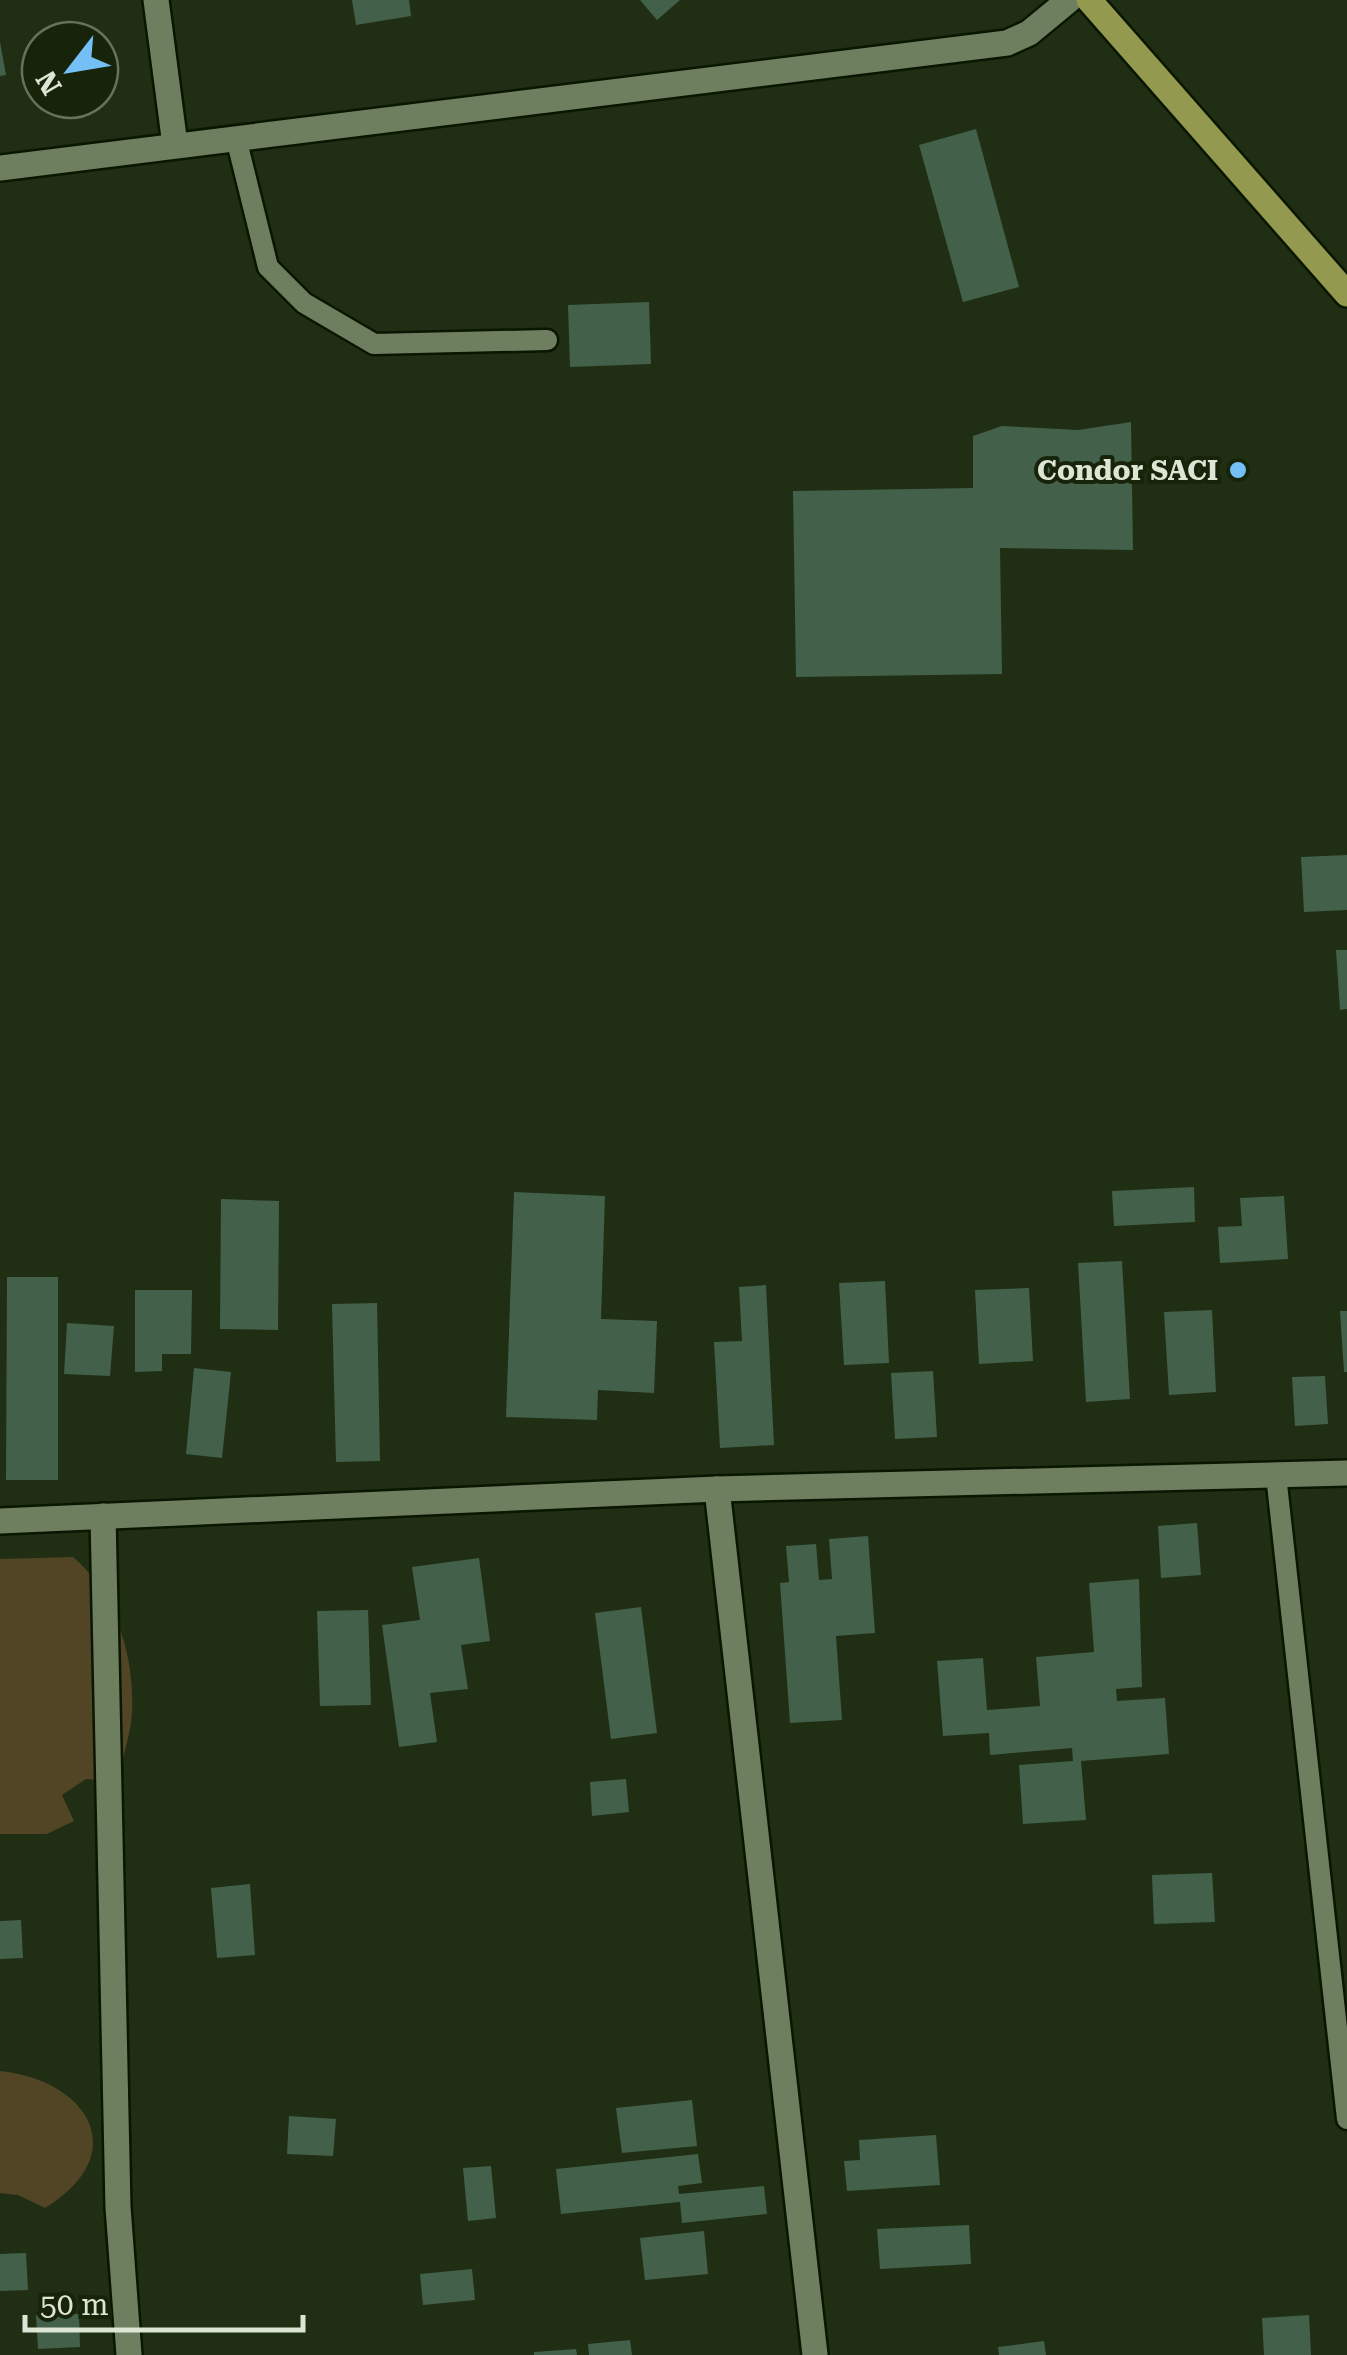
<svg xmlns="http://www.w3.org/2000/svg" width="1347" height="2355" font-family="'Roboto Serif',serif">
	<rect width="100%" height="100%" fill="#202e13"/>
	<!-- green -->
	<g fill="#524526">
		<path d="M73,1557C115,1592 135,1657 132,1712C131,1734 122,1759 117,1781L86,1779L62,1795L74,1821L47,1834H0V1559Z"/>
		<path d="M0,2071C88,2080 134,2154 45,2208L18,2195L0,2193Z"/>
	</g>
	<!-- building -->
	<g fill="#43604b">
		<path d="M352,0H409L411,16L356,25Z"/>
		<path d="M640,0H680L657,20Z"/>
		<path d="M0,42L6,75L0,76Z"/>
		<path d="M976,129L1019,287L963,302L919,145Z"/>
		<path d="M649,302L651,364L570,367L568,305Z"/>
		<path d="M1131,422L1133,550L1000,548L1002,674L796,677L793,491L973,488V436L1002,426L1078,430Z"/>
		<path d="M1347,855V910L1304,912L1301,857Z"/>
		<path d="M1336,950H1347V1009L1340,1010Z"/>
		<path d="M1194,1187L1195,1222L1114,1226L1112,1191Z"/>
		<path d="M514,1192L605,1196L601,1319L657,1321L654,1393L598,1390L597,1420L506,1417Z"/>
		<path d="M1284,1196L1288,1259L1220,1263L1218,1227L1242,1226L1240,1198Z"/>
		<path d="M221,1199L279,1201L278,1330L220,1329Z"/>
		<path d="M1122,1261L1130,1399L1086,1402L1078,1263Z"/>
		<path d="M7,1277H58V1480H6Z"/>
		<path d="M885,1281L889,1363L844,1365L839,1283Z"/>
		<path d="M766,1285L774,1445L720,1448L714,1342L742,1341L739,1287Z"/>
		<path d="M1029,1288L1033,1361L979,1364L975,1290Z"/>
		<path d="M135,1290H192L191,1354H162V1371L135,1372Z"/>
		<path d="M377,1303L380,1461L336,1462L332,1304Z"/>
		<path d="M1212,1310L1216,1392L1169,1395L1164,1312Z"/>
		<path d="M1340,1311H1347V1372H1344Z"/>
		<path d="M67,1323L114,1326L110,1376L64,1374Z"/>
		<path d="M194,1368L231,1372L222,1458L186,1454Z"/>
		<path d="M933,1371L937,1437L895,1439L891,1373Z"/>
		<path d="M1325,1376L1328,1424L1295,1426L1292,1377Z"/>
		<path d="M1197,1523L1201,1575L1161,1578L1158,1526Z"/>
		<path d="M868,1536L875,1633L836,1636L842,1720L790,1723L780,1583L789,1582L786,1546L816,1544L819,1580L832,1579L829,1539Z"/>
		<path d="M479,1558L490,1641L461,1645L468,1689L430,1693L437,1742L399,1747L382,1625L420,1620L412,1567Z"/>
		<path d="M1139,1579L1142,1687L1116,1689L1117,1701L1165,1698L1169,1754L1081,1761L1086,1820L1023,1824L1019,1765L1073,1761L1072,1748L990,1755L989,1733L943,1736L937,1661L983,1658L987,1710L1040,1706L1036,1657L1094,1652L1089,1583Z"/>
		<path d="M641,1607L657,1733L611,1739L595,1613Z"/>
		<path d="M368,1610L371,1705L320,1706L317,1611Z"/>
		<path d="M626,1779L629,1812L592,1816L590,1782Z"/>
		<path d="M1212,1873L1215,1922L1154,1924L1152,1875Z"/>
		<path d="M250,1884L255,1955L217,1958L211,1888Z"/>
		<path d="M21,1920L23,1958L0,1959V1921Z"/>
		<path d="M692,2100L697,2146L622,2153L616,2108Z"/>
		<path d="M289,2116L336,2119L333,2156L287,2154Z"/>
		<path d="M936,2135L940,2185L847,2191L844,2161L860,2160L859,2140Z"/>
		<path d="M698,2154L702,2183L678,2186L679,2194L764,2186L767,2214L682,2223L680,2202L561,2214L556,2169Z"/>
		<path d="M491,2166L496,2218L468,2221L463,2168Z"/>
		<path d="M969,2225L971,2264L880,2269L877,2229Z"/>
		<path d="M704,2231L708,2274L645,2280L640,2238Z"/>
		<path d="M26,2253L28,2290L0,2291V2254Z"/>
		<path d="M472,2269L475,2300L423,2305L420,2274Z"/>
		<path d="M79,2314L80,2347L38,2349L36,2315Z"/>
		<path d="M1309,2315L1311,2355H1264L1262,2318Z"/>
		<path d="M630,2340L632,2355H589L588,2344Z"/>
		<path d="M1044,2341L1046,2355H999L998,2347Z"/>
		<path d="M576,2349L577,2355H534V2352Z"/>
	</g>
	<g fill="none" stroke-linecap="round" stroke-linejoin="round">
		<!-- service casing -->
		<g stroke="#0a1600" stroke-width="25">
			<g id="service">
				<path d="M236,138L268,267L304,303L374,344L547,340"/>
				<path d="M1276,1475L1347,2119"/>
			</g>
		</g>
		<!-- minor casing -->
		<g stroke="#0a1600" stroke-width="30">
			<g id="minor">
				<path d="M156,0L175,145"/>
				<path d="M0,168L1007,43L1029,33L1069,0"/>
				<path d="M717,1489L815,2355"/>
				<path d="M103,1516L118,2207L129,2355"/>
				<path d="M0,1521L717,1489L1347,1473"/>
			</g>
		</g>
		<!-- primary casing -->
		<g stroke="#0a1600" stroke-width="30">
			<path id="primary" d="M1089,0L1347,294"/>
		</g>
		<!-- service -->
		<use href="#service" stroke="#6e7f60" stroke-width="20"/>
		<!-- minor -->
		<use href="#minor" stroke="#6e7f60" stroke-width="25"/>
		<!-- primary -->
		<use href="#primary" stroke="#939a50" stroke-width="25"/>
	</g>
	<!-- markers -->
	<circle fill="#74c0f6" stroke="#172409" stroke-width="4" cx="1238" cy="470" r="10"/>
	<g text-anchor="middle" stroke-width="8" stroke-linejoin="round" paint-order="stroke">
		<!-- poi labels -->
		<g font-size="28" font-weight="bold" fill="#dde6d5" stroke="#172409" text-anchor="end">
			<text x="1218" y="480">Condor SACI</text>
		</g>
	</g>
	<!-- north arrow -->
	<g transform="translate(70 70) rotate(239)"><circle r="48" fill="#172409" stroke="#66725b" stroke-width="2.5"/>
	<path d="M0-8L18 38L0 25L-18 38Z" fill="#74c0f6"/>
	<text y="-15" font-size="28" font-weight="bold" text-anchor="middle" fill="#dde6d5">N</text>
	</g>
	<!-- scale -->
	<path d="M25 2315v15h278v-15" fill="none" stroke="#dde6d5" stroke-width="5"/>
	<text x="40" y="2315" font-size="30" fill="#dde6d5" stroke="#172409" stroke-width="8" paint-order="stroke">50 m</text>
</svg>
